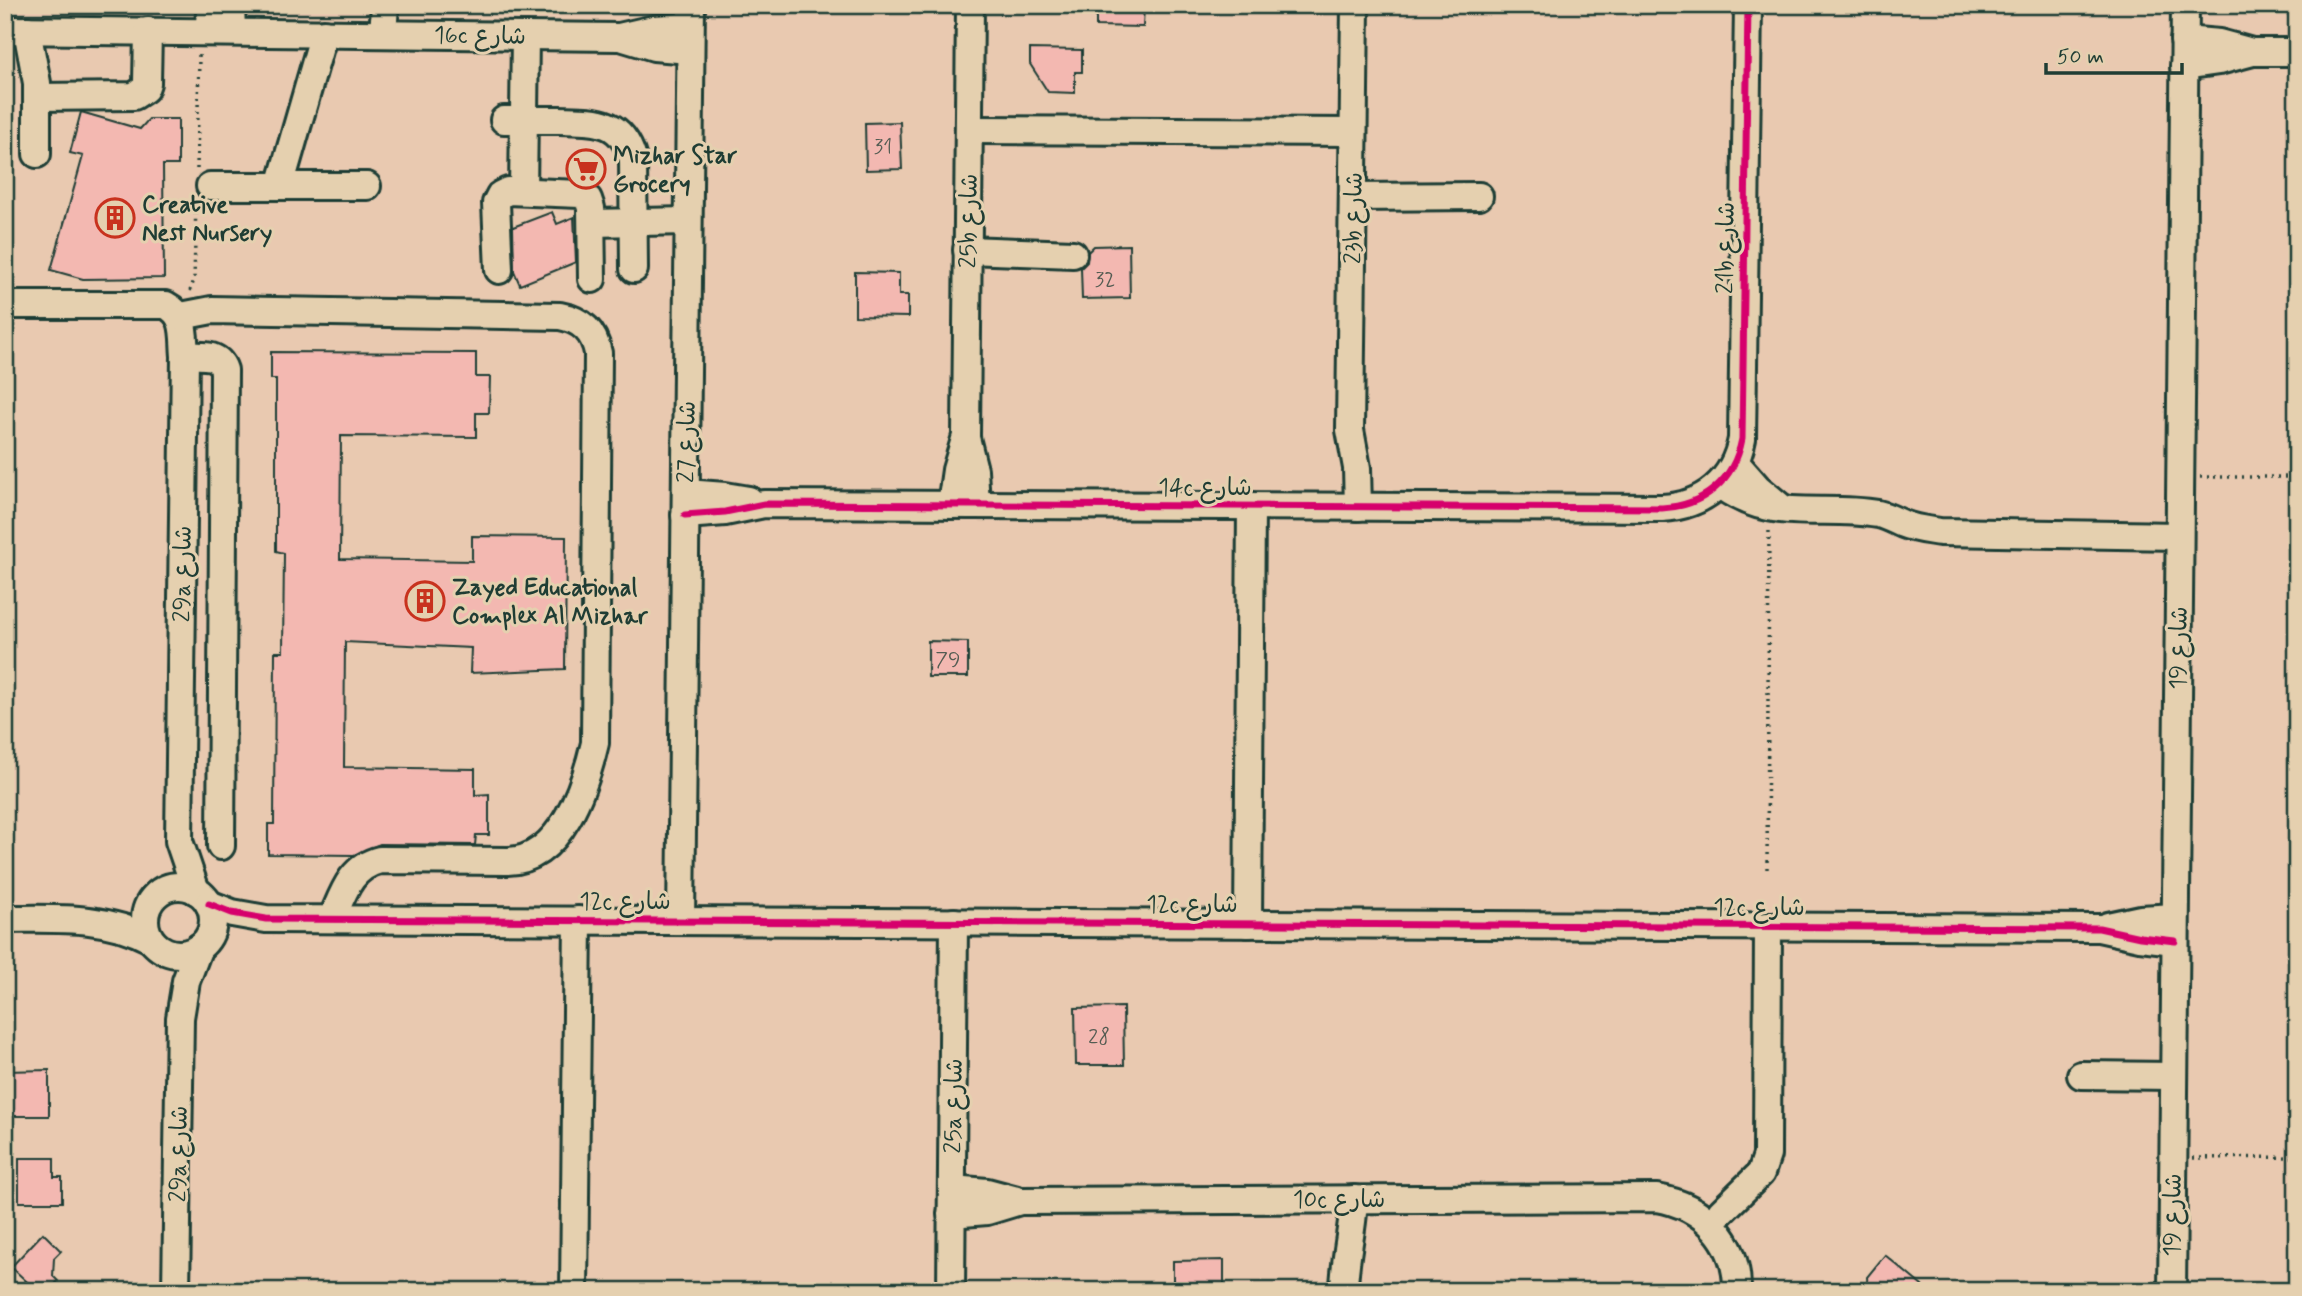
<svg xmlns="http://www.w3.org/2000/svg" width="2302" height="1296" font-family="Mynerve,'Playpen Sans Arabic',sans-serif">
	<rect width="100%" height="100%" fill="#e9c9b0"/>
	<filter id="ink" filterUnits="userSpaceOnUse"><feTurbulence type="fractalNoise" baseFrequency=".0143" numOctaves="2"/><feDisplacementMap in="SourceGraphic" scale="14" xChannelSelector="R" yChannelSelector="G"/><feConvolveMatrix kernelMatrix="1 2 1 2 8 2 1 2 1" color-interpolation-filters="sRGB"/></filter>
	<g filter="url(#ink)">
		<!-- building -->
		<g fill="#f3b8b1" stroke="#1f3d34" stroke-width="2">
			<path d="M1096,5H1144L1143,27L1096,26Z"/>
			<path d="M1030,49L1082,50V72H1075V93L1048,92L1030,64Z"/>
			<path d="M81,112L140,129L149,119H178V165H163L164,278L83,279L51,270L83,156L70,153Z"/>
			<path d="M900,122L902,169L866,170L865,123Z"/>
			<path d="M552,212L557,224L574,217L576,262L520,285L514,271L513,227Z"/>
			<path d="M1129,245L1130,298L1082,299L1081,268L1087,262L1088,252L1094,246Z"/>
			<path d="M855,272L899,273V295H908V317L855,316Z"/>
			<path d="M271,352L476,353V377H490L489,413H476V437L341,436L340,559L472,561V536L566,537L565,669L470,673L471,648L345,642L344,767L475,769V795L489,794V835H476L475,845L380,844L354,855L268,854V824H274L275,652H283L284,553L276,551V379H271Z"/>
			<path d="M928,641L968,642V677H928Z"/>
			<path d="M1123,1007L1124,1065H1076L1075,1008Z"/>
			<path d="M49,1070V1116H5V1071Z"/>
			<path d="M19,1158H54V1177H62V1202H19Z"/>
			<path d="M43,1233L61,1251L54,1258L53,1276L58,1281L49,1291H37L11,1267Z"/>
			<path d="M1885,1255L1928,1291H1868L1867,1277Z"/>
			<path d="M1224,1260V1291H1173V1261Z"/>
		</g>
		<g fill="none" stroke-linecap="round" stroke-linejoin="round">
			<!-- minor casing -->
			<g stroke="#1f3d34" stroke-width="32">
				<g id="minor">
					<path d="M231,5L232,32"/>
					<path d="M1355,5L1350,430L1357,468L1358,507"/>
					<path d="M5,30L619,37L654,29L690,26"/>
					<path d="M27,30L37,83V154"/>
					<path d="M208,31L211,5"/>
					<path d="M383,34L385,5"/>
					<path d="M624,38L654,47L690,50"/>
					<path d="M2184,40L2219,43L2252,52"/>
					<path d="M2184,66L2219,61L2253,52H2297"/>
					<path d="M38,97L134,96L145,89L147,83L148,31"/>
					<path d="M504,120C522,120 540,120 559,120C594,121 621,118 633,159L634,269"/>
					<path d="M969,130L1353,132"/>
					<path d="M210,186H367"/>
					<path d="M280,186L324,33"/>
					<path d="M523,191L525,36"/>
					<path d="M1353,197L1479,196"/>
					<path d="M592,223L688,221"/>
					<path d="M967,250L1073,254"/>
					<path d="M499,270L496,203L500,195L508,191L580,194L588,199L591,208L592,279"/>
					<path d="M5,305H166C187,316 183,335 185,356L179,841L196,891"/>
					<path d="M181,316L212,310L560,316C582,320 594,332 598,353L595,743C585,786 561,860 508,861L380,860C350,867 343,894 332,919"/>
					<path d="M185,356C201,356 218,352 224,370L221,846"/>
					<path d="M966,438L974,470L976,505"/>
					<path d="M1736,463L1758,488L1782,508"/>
					<path d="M1720,485C1772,524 1820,504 1878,514C1887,516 1894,520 1903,524C1915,529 1928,530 1940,532L2179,536"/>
					<path d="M686,493L725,496L749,500"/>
					<path d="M951,505L956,470L966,436L970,5"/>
					<path d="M685,515L725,512L764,504L1662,508C1703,506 1734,481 1742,439L1748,5"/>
					<circle cx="179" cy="920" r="34"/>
					<path d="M209,904L232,913L266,919L2099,928L2140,937L2175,941"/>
					<path d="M5,919C54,919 105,915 150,939"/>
					<path d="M681,921L691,5"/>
					<path d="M1248,924L1251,506"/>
					<path d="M2108,926L2141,919L2175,917"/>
					<path d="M2081,1075L2174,1076"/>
					<path d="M952,1189L987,1192L1021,1201L1657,1198C1704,1206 1738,1241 1737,1291"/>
					<path d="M1721,1212L1761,1173L1767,1155L1768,926"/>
					<path d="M951,1214L987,1211L1020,1201"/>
					<path d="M176,1291L180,1018L186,981L199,947"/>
					<path d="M574,1291L578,920"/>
					<path d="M951,1291L954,922"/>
					<path d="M1344,1291C1344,1260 1353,1230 1354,1199"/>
					<path d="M2172,1291L2185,5"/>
				</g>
			</g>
			<!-- path -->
			<g stroke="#1f3d34" stroke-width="3.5" stroke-dasharray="2 5" stroke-linecap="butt">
				<path d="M197,169L199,55"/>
				<path d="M190,291L194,280L196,202"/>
				<path d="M2200,477H2297"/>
				<path d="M1767,869L1769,528"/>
				<path d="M2193,1158L2297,1157"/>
			</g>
			<!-- minor -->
			<use href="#minor" stroke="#e5d0af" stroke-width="26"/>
			<!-- cycleway casing -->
			<g stroke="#e5d0af" stroke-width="11">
				<g id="cycleway">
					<path d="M685,515L725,512L764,504L1662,508C1703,506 1734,481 1742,439L1748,5"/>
					<path d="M209,904L232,913L266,919L2099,928L2140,937L2175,941"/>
				</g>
			</g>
			<!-- cycleway -->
			<use href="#cycleway" stroke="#d6006c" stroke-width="7"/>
		</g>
	</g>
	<!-- icons -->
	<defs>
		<g id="supermarket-ring" transform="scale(2.0125)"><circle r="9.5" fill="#e5d0af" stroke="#c8321e" stroke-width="1.5"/><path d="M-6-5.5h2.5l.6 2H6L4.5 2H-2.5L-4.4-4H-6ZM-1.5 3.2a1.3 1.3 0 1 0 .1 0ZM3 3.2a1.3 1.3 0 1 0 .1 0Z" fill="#c8321e"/></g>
		<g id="building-ring" transform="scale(2.0125)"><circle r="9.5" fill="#e5d0af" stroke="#c8321e" stroke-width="1.5"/><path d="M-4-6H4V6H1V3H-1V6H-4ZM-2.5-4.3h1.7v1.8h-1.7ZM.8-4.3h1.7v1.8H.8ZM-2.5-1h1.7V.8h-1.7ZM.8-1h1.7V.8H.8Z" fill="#c8321e"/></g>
	</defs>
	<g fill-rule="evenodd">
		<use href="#supermarket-ring" x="586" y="169"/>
		<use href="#building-ring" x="115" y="218"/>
		<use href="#building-ring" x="425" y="601"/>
	</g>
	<g text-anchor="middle" stroke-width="6" stroke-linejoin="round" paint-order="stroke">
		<!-- number labels -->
		<g font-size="21" fill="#545c53">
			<text x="883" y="153">31</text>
			<text x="1105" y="286">32</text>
			<text x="948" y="666">79</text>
			<text x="1099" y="1043">28</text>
		</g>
		<!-- street labels -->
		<g font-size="24" fill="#1f3d34" stroke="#e5d0af">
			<text transform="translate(480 35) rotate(1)" y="8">16c شارع</text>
			<text transform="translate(1353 218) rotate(-89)" y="8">23b شارع</text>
			<text transform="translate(968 221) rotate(-89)" y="8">25b شارع</text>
			<text transform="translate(1725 248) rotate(-89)" y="8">21b شارع</text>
			<text transform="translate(686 442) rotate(-89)" y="8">شارع 27</text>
			<text x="1205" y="495">14c شارع</text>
			<text transform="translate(182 574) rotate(-89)" y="8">29a شارع</text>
			<text transform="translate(2178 648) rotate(-89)" y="8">شارع 19</text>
			<text x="625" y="909">12c شارع</text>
			<text x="1192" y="912">12c شارع</text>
			<text x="1759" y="915">12c شارع</text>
			<text transform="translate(953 1106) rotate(-89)" y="8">25a شارع</text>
			<text transform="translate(178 1154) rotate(-89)" y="8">29a شارع</text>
			<text x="1339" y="1207">10c شارع</text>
			<text transform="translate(2172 1215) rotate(-89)" y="8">شارع 19</text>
		</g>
		<!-- poi labels -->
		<g font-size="24" font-weight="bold" fill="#1f3d34" stroke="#e5d0af" text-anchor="start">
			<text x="613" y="163">Mizhar Star<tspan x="613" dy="28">Grocery</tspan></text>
			<text x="142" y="212">Creative<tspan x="142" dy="28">Nest Nursery</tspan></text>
			<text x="452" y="595">Zayed Educational<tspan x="452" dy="28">Complex Al Mizhar</tspan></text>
		</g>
	</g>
	<!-- margin -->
	<rect width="2302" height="1296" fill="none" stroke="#e5d0af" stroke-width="28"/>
	<rect x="14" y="14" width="2274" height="1268" fill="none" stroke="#1f3d34" stroke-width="2.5" filter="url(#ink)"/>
	<!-- scale -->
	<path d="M2046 63v10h136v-10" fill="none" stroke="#1f3d34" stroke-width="3.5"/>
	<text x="2057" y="63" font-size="21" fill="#1f3d34" stroke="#e5d0af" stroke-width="5" paint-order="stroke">50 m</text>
</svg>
